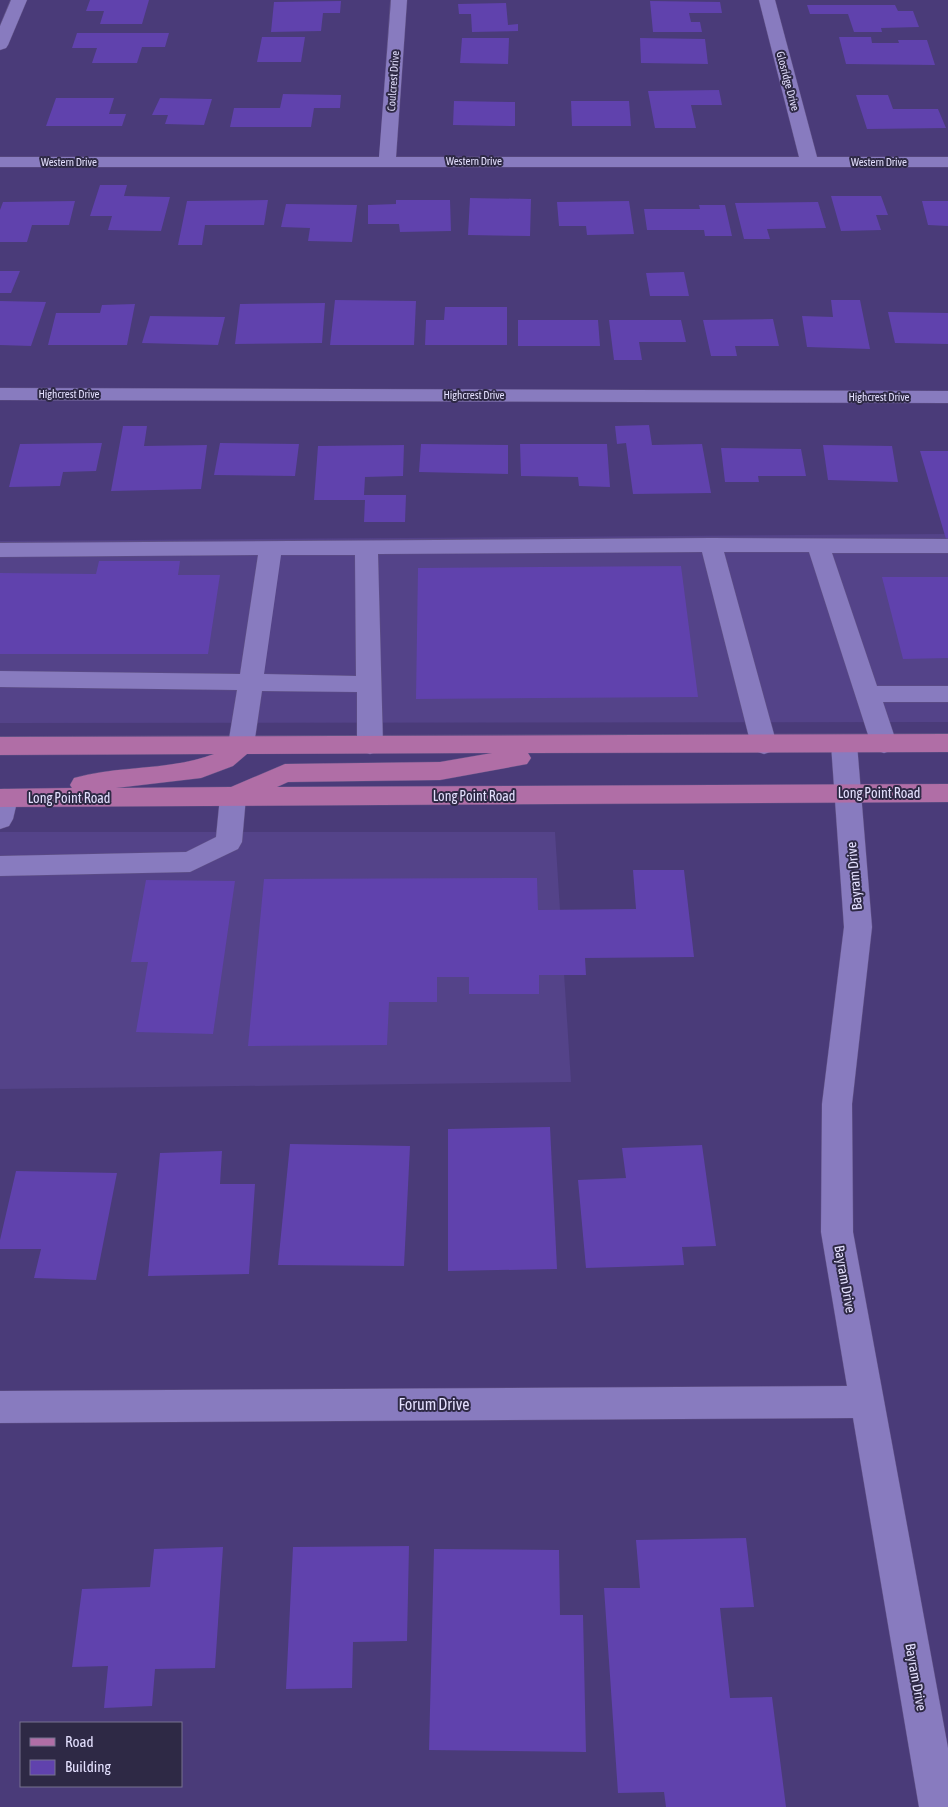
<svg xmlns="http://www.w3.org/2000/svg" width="948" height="1807" font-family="'Asap Condensed',sans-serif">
	<rect width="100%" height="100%" fill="#4a3b79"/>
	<!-- built -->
	<g fill="#544389">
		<path d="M948,534V722L0,723V541Z"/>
		<path d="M0,832H555L571,1082L0,1089Z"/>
	</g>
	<!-- building -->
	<g fill="#6042ad">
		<path d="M90,0H149L142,24H100L104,11H86Z"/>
		<path d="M341,1L340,13H323L321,31L271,32L274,2Z"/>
		<path d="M650,1L720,2L722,13H689L691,22H700L702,32H653Z"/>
		<path d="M506,3L508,25L518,24V31L472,32L471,14H459L458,4Z"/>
		<path d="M807,5H895L898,11H913L919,27L881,28L882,32H854L848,14H810Z"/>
		<path d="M77,33H169L165,47H142L137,63H92L97,48H72Z"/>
		<path d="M262,37H305L301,62H257Z"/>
		<path d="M839,37H871L872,43H899L898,40H927L935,65L846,64Z"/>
		<path d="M462,38H509L508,64L460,63Z"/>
		<path d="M640,38L705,39L708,64L641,63Z"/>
		<path d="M719,90L722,105H691L696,128H655L648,91Z"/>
		<path d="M283,94L341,95L340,108H314L311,127H230L234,108H280Z"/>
		<path d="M856,95H888L893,109H938L946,128L867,129Z"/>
		<path d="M56,98H114L109,114H126L122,126H46Z"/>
		<path d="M160,98L212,99L204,125L165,124L168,115H152Z"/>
		<path d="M454,101L515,102V126L453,125Z"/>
		<path d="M571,101H629L631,126H572Z"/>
		<path d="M100,185H127L124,196L170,197L161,231L108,230L112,216H90Z"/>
		<path d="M831,196H881L888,215H876L881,230L841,231Z"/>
		<path d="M470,198L531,199L530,236L468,235Z"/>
		<path d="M268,200L264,225H205L202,245H178L187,201Z"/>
		<path d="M396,200H450L451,231L400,232L399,224H368V205L396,204Z"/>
		<path d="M75,201L69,225H32L27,242H0V210L3,202Z"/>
		<path d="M629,201L634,234L587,235L586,226H559L557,202Z"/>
		<path d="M922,201H948V226L928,225Z"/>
		<path d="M818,202L826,228L767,229L770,239H744L735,203Z"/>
		<path d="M286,204L357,205L352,242L308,241L310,228L281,227Z"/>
		<path d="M699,205H725L732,236H705L704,230H647L644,209H700Z"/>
		<path d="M0,271H20L11,293H0Z"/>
		<path d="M684,272L689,296H650L646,273Z"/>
		<path d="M335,300L416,301L414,345H330Z"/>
		<path d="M831,300H860L870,349L807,347L802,316L833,317Z"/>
		<path d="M0,301L46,302L31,346L0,345Z"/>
		<path d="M325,303L322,343L235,344L240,304Z"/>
		<path d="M135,304L127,345H48L56,313H100L102,305Z"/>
		<path d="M445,307H507V345H425L426,320H444Z"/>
		<path d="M888,312L948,313V344L895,343Z"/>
		<path d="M150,316L225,317L218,345L142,343Z"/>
		<path d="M773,319L779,346H735L737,356H711L703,320Z"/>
		<path d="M518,320H598L600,346H518Z"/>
		<path d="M609,320H681L686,342H639L642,360H614Z"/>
		<path d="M649,425L652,445L702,444L711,493L633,494L626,443L617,444L615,426Z"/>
		<path d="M123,426H147L144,446L207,445L201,489L111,491Z"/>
		<path d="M102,443L96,471L63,472L60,486L9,487L20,444Z"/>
		<path d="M220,443L299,444L295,476L214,475Z"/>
		<path d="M421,444L508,445V474L419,472Z"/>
		<path d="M520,444H607L610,487L579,486L578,477L521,476Z"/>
		<path d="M404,445L403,476L365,477L364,495H406L405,522H364L365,500H314L318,446Z"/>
		<path d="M823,445L892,446L898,482L828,480Z"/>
		<path d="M721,448L801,449L806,476H758L759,482H725Z"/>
		<path d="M920,451H948V539H946Z"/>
		<path d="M99,561H180L178,575H220L208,654H0V573L96,574Z"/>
		<path d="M681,566L698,697L416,699L418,568Z"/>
		<path d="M882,577H948V658L903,659Z"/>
		<path d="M633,870H684L694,957L585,958L586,975H539V994H469V977H437V1002H389L387,1045L248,1046L264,879L537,878L538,910L636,909Z"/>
		<path d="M146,880L235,881L213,1034L136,1032L148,962H131Z"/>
		<path d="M550,1127L557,1269L448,1271V1129Z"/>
		<path d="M290,1144L410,1146L404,1266L278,1265Z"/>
		<path d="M702,1145L716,1246L682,1247L684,1265L586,1268L578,1180L626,1178L622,1148Z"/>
		<path d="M222,1151L220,1184H255L249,1274L148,1276L160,1153Z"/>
		<path d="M16,1171L117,1173L96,1280L34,1278L41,1249H0V1240Z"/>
		<path d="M746,1538L754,1607L720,1608L730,1698L772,1697L786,1807H666L664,1792L618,1793L604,1588H640L636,1540Z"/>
		<path d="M409,1546L407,1641L353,1642L352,1688L286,1689L293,1547Z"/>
		<path d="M223,1547L215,1668L155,1669L152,1706L104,1708L108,1666L72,1667L82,1589L150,1587L154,1549Z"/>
		<path d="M434,1549L559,1550L560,1615H583L586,1752L429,1750Z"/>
	</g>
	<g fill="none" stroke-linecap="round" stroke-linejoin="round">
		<!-- minor casing -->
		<g stroke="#605285" stroke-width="1">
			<g id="minor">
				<path d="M11,0H27L8,45L6,48L0,50V26Z"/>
				<path d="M391,0H407L396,157H799L759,0H775L817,157H948V167H0V157H379Z"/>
				<path d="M0,388L948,391V403L0,400Z"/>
				<path d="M711,538L948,539V553H832L877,686H948V702H883L897,744L893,750L884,753L875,750L871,744L809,552H724L777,745L773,751L764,754L755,751L751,745L702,552L378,554L383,745L379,751L370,754L361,751L357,745V692L262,691L254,745L250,751L241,754L232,751L228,745L237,690L0,687V671L240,674L258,555L0,557V543ZM281,555H355L356,676L264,674Z"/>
				<path d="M844,735L853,738L857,744L872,927L852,1104L853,1232L948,1748V1807H919L853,1418L0,1423V1391L847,1386L821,1232L822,1104L844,927L831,744L835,738Z"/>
				<path d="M233,788L242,790L246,797L242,842L238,849L190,872L0,876V856L186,852L216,837L220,797L224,790Z"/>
				<path d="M5,789L14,791L18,798L13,819L9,826L0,829V790Z"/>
			</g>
		</g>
		<!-- major casing -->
		<g stroke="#605285" stroke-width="1">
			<path id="major" d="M948,734V752L528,753L531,758L527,764L440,780L288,782L277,787L948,784V802L0,807V789L72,788L70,785L74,778C119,765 170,771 214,754L0,755V737ZM492,753L440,762L285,764L231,787L116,788L201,778L233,766L247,754Z"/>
		</g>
		<!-- minor -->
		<use href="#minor" fill="#887bbf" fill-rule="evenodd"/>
		<!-- major -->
		<use href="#major" fill="#b06ea6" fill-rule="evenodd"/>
	</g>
	<g text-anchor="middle" stroke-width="4" stroke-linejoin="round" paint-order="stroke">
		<!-- far-street labels -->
		<g font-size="11" fill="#e4e0fe" stroke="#2e2945">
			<text transform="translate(393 81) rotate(-86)" y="4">Coulcrest Drive</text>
			<text transform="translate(788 81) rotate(75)" y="4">Glosridge Drive</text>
			<text x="474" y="165">Western Drive</text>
			<text x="69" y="166">Western Drive</text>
			<text x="879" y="166">Western Drive</text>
			<text x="69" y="398">Highcrest Drive</text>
			<text x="474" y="399">Highcrest Drive</text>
			<text x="879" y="401">Highcrest Drive</text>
		</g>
		<!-- street labels -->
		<g font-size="14" fill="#e4e0fe" stroke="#2e2945">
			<text x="879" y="798">Long Point Road</text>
			<text x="474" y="801">Long Point Road</text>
			<text x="69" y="803">Long Point Road</text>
			<text transform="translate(854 876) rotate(-95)" y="5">Bayram Drive</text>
			<text transform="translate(845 1279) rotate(80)" y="5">Bayram Drive</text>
			<text transform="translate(916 1677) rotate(80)" y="5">Bayram Drive</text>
		</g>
		<!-- near-street labels -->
		<g font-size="16" fill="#e4e0fe" stroke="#2e2945">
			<text x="434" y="1410">Forum Drive</text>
		</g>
	</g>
	<!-- legend -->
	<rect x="20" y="1722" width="162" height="65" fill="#2e2945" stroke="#77728f"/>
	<rect x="30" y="1738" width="25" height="8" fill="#b06ea6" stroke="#77728f"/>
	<text x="65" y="1747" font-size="15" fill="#e4e0fe">Road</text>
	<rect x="30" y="1760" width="25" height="15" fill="#6042ad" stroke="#77728f"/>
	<text x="65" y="1772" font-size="15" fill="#e4e0fe">Building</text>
</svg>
